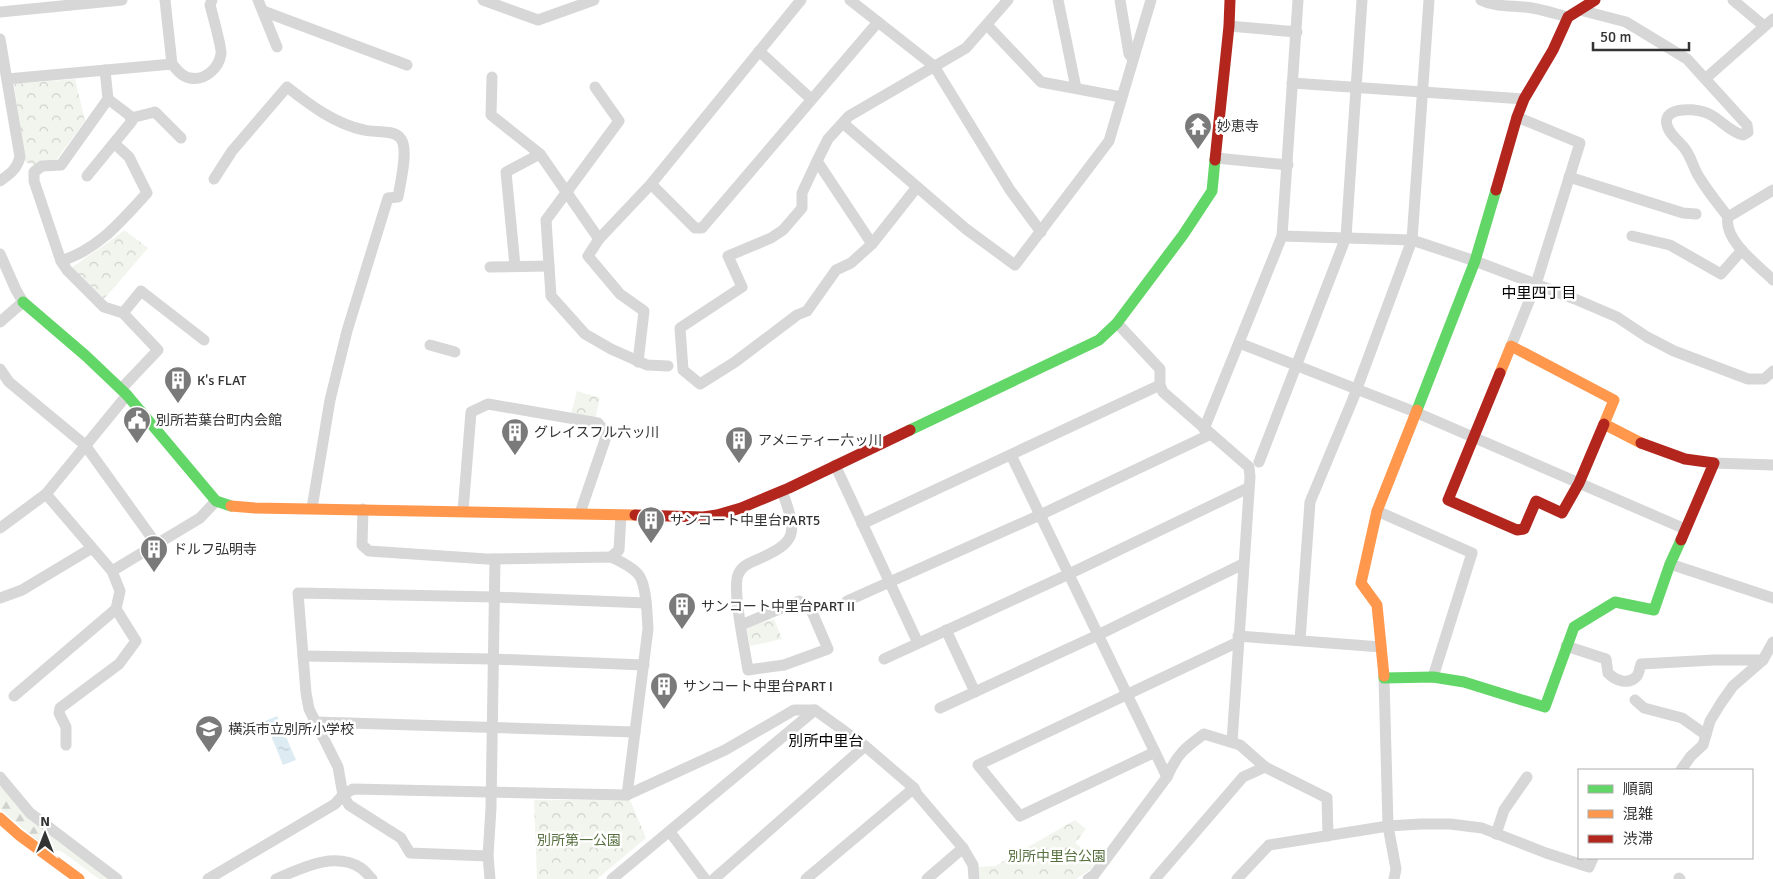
<svg xmlns="http://www.w3.org/2000/svg" width="1773" height="879" font-family="Signika,'Noto Sans JP',sans-serif">
	<defs>
		<pattern id="forest-firs" width="22" height="20" patternUnits="userSpaceOnUse" patternTransform="scale(1.25)"><rect width="22" height="20" fill="#f1f5ed"/><path d="M5 1l3.5 6h-7zM16 11l3.5 6h-7z" fill="#cfd2cc"/></pattern>
		<pattern id="park-crowns" width="20" height="18" patternUnits="userSpaceOnUse" patternTransform="scale(1.25)"><rect width="20" height="18" fill="#f1f5ed"/><path d="M2 6a3 3 0 1 1 6 0M12 15a3 3 0 1 1 6 0" fill="none" stroke="#cfd2cc"/></pattern>
		<pattern id="water-ripples" width="26" height="14" patternUnits="userSpaceOnUse" patternTransform="scale(1.25)"><rect width="26" height="14" fill="#ddebf3"/><path d="M2 4q2-2 4 0t4 0M15 11q2-2 4 0t4 0" fill="none" stroke="#becad1"/></pattern>
	</defs>
	<rect width="100%" height="100%" fill="#fff"/>
	<!-- forest -->
	<path fill="url(#forest-firs)" d="M0,784L109,879H99L61,851L49,850L0,809Z"/>
	<!-- park -->
	<g fill="url(#park-crowns)">
		<path d="M75,79L85,121L57,159L34,165L25,162L14,84Z"/>
		<path d="M124,230L148,248L104,299L74,273L71,268L116,237Z"/>
		<path d="M577,391L600,398L595,419L571,414Z"/>
		<path d="M774,619L782,639L750,646L747,628Z"/>
		<path d="M534,800H630L646,838L597,879H537Z"/>
		<path d="M1075,820L1086,829L1075,843L1097,859L1091,869L1076,879H980L979,867L995,866Z"/>
	</g>
	<!-- water -->
	<path fill="url(#water-ripples)" d="M277,716L296,760L283,765L265,721Z"/>
	<g fill="none" stroke-linecap="round" stroke-linejoin="round">
		<!-- street -->
		<g stroke="#d7d7d7" stroke-width="11">
			<path d="M165,0L172,64"/>
			<path d="M258,0L277,47"/>
			<path d="M483,0L538,20L594,0"/>
			<path d="M850,0L934,66L1010,190L1041,232"/>
			<path d="M1058,0L1076,88"/>
			<path d="M1120,0L1129,54L1133,59"/>
			<path d="M1481,0C1497,8 1515,5 1532,8C1544,10 1556,14 1568,17"/>
			<path d="M1733,0L1764,26"/>
			<path d="M1580,10L1626,22L1687,59L1747,125L1748,132L1743,135C1727,131 1719,116 1704,112C1692,108 1659,107 1668,128C1672,137 1680,142 1685,149C1692,158 1694,171 1701,180C1709,193 1719,205 1728,217"/>
			<path d="M263,11L407,65"/>
			<path d="M0,12L122,0"/>
			<path d="M988,26L1041,82L1121,97"/>
			<path d="M1229,26L1297,32"/>
			<path d="M0,39L20,157C17,169 10,174 0,181"/>
			<path d="M759,51L811,99"/>
			<path d="M105,70L108,99L61,165L42,166L34,172V181L61,261C99,249 121,221 147,193L129,157L115,144"/>
			<path d="M492,77L491,115L540,154L599,239"/>
			<path d="M7,79L172,64C177,70 182,77 190,78C205,81 219,68 221,54C222,48 212,13 210,5L212,0"/>
			<path d="M1705,79L1773,19"/>
			<path d="M1292,83L1524,99"/>
			<path d="M595,87L619,121L546,220L551,296L585,334L611,349L647,365L668,366"/>
			<path d="M131,118L155,112L181,138"/>
			<path d="M844,124L966,229L1015,265L1109,141L1151,0"/>
			<path d="M1216,158L1288,165"/>
			<path d="M817,161L872,244"/>
			<path d="M87,176L132,121L129,115L108,99"/>
			<path d="M1569,177L1683,213L1696,214"/>
			<path d="M214,179L232,151L287,87C310,105 335,124 364,130C375,133 395,129 401,139C409,150 400,184 398,197L388,198L347,331L330,400L312,508"/>
			<path d="M651,184L695,228H702L878,22"/>
			<path d="M917,187L872,244L851,263L836,270L807,311L797,315L735,362L700,384L683,370L680,328L742,287L728,256L771,238L783,230L802,208V193L817,161L828,139L849,116L966,48L1008,0"/>
			<path d="M1773,190L1728,217C1723,240 1759,266 1773,280"/>
			<path d="M1282,236L1412,240L1475,261L1575,299L1617,317L1647,337L1674,351L1748,379H1764L1773,371"/>
			<path d="M1632,236L1670,245L1721,274L1742,250"/>
			<path d="M0,254L16,290L23,302L0,322"/>
			<path d="M61,261L67,270L104,307L123,313L158,350L121,389"/>
			<path d="M515,266L506,172L540,154"/>
			<path d="M490,267L549,266"/>
			<path d="M123,313L141,291L204,340"/>
			<path d="M1117,323L1160,369V385L1163,392L1249,467L1250,477L1232,742"/>
			<path d="M1239,343L1415,412L1685,529"/>
			<path d="M430,345L455,352"/>
			<path d="M1511,346L1536,284L1580,143L1517,117"/>
			<path d="M638,362L644,311L620,294L588,256L599,239L651,184L801,0"/>
			<path d="M0,369L9,382L85,445L157,545"/>
			<path d="M1204,429L1282,236L1298,0"/>
			<path d="M1011,455L1167,777"/>
			<path d="M1259,462L1346,237L1362,0"/>
			<path d="M1714,463L1773,465"/>
			<path d="M835,465L918,643"/>
			<path d="M363,509L362,545L369,551L487,559L611,557C620,561 631,566 638,574C647,584 647,616 648,629L627,795"/>
			<path d="M463,511L471,412L488,404L598,423L607,434L580,513"/>
			<path d="M1377,511L1472,553L1433,677"/>
			<path d="M862,524L1160,385"/>
			<path d="M0,528L46,494L127,395"/>
			<path d="M611,557L619,550L621,515"/>
			<path d="M1670,564L1773,598"/>
			<path d="M112,571L200,518L216,501"/>
			<path d="M0,598L22,590L92,548"/>
			<path d="M847,601L1040,515L1211,434"/>
			<path d="M741,625L799,601L809,605L828,649L784,665L748,670C745,650 732,591 738,575C741,567 747,564 754,561C798,542 798,535 782,491"/>
			<path d="M946,630L975,692"/>
			<path d="M1238,636L1381,647"/>
			<path d="M1300,640L1310,502L1353,399L1412,240L1429,0"/>
			<path d="M1566,646L1606,659L1608,673C1615,680 1628,686 1637,676C1639,673 1640,667 1641,664L1714,660H1763"/>
			<path d="M303,656L493,659L644,665"/>
			<path d="M884,659L1069,574L1248,488"/>
			<path d="M1384,678L1388,826L1396,869L1394,879"/>
			<path d="M14,696L116,609L120,591L112,571L46,494"/>
			<path d="M1635,700L1644,708L1682,718L1706,735"/>
			<path d="M940,708L1098,635L1243,564"/>
			<path d="M316,722L635,732"/>
			<path d="M66,745V727L59,713L60,708L119,664L136,641L116,609"/>
			<path d="M1155,752L1020,816L978,765L1238,642"/>
			<path d="M1681,770L1691,756L1703,745L1710,721L1721,703L1733,686L1763,660L1773,642"/>
			<path d="M0,777L30,813L117,879"/>
			<path d="M670,832L705,879"/>
			<path d="M1496,834L1504,810L1527,777"/>
			<path d="M488,856L410,853L401,838L349,805L343,795L338,767L309,709L306,693L298,593L494,597L646,603"/>
			<path d="M1679,878L1680,879"/>
			<path d="M208,879L335,804L343,795L353,789L627,795L725,750L794,710H815L865,746L914,788L917,794L963,848L973,865L974,879"/>
			<path d="M276,879C302,868 334,851 361,868C365,871 369,876 372,879"/>
			<path d="M490,879L488,856L491,808L495,559"/>
			<path d="M612,879L815,710"/>
			<path d="M714,879L865,746"/>
			<path d="M806,879L914,788"/>
			<path d="M927,879L963,848"/>
			<path d="M1088,879L1094,875L1167,777C1177,754 1185,748 1204,734L1240,745L1265,767L1327,798L1328,836"/>
			<path d="M1155,879L1243,777L1265,767"/>
			<path d="M1237,879L1269,845L1388,826L1421,824H1450L1482,828L1546,853L1589,867L1593,858"/>
		</g>
		<!-- fast -->
		<g stroke="#63d668" stroke-width="11">
			<path d="M23,302L86,356L127,395L216,501L231,506"/>
			<path d="M1417,410L1475,261L1496,190"/>
			<path d="M910,430L1099,340L1117,323L1183,235L1212,191L1215,160"/>
			<path d="M1384,676V678L1433,677L1464,682L1545,707L1574,627L1615,602L1654,610L1670,564L1681,540"/>
		</g>
		<!-- slow -->
		<g stroke="#ff974d" stroke-width="11">
			<path d="M1500,373L1511,346L1614,400L1604,424L1641,443"/>
			<path d="M231,506L255,508L635,515"/>
			<path d="M1384,676L1377,605L1361,583L1377,511L1417,410"/>
			<path d="M0,818L19,835L79,879"/>
		</g>
		<!-- jam -->
		<g stroke="#b3261e" stroke-width="11">
			<path d="M1215,160L1229,26L1230,0"/>
			<path d="M1496,190L1517,117L1524,99L1553,50L1568,17L1595,0"/>
			<path d="M1500,373L1448,500L1517,530L1524,529L1536,501L1562,513L1579,483L1604,424"/>
			<path d="M1641,443L1685,459L1714,463L1681,540"/>
			<path d="M635,515L703,517L717,515L741,508L789,488L910,430"/>
		</g>
	</g>
	<!-- icons -->
	<defs>
		<g id="temple-pin" transform="scale(1.4375)"><path d="M0 17L-7.5 6A9.5 9.5 0 1 1 7.5 6Z" fill="#7a7a7a" stroke="#fff"/><path d="M0-6L5-2H3V0L6.5 2.5H4V6H1.5V3h-3V6H-4V2.5H-6.5L-3 0V-2H-5Z" fill="#fff"/></g>
		<g id="building-pin" transform="scale(1.4375)"><path d="M0 17L-7.5 6A9.5 9.5 0 1 1 7.5 6Z" fill="#7a7a7a" stroke="#fff"/><path d="M-4-6H4V6H1V3H-1V6H-4ZM-2.5-4.3h1.7v1.8h-1.7ZM.8-4.3h1.7v1.8H.8ZM-2.5-1h1.7V.8h-1.7ZM.8-1h1.7V.8H.8Z" fill="#fff"/></g>
		<g id="civic-pin" transform="scale(1.4375)"><path d="M0 17L-7.5 6A9.5 9.5 0 1 1 7.5 6Z" fill="#7a7a7a" stroke="#fff"/><path d="M-.6-6.5H3V-4.5H.6V-3L4-1V1h2V6H-6V1h2V-1L-.6-3ZM-1.2 2.5V6h2.4V2.5Z" fill="#fff"/></g>
		<g id="school-pin" transform="scale(1.4375)"><path d="M0 17L-7.5 6A9.5 9.5 0 1 1 7.5 6Z" fill="#7a7a7a" stroke="#fff"/><path d="M0-5L7-2L0 1L-7-2ZM-4 1L0 2.5L4 1V4Q0 6-4 4Z" fill="#fff"/></g>
	</defs>
	<g fill-rule="evenodd">
		<use href="#temple-pin" x="1198" y="126"/>
		<use href="#building-pin" x="178" y="380"/>
		<use href="#civic-pin" x="137" y="420"/>
		<use href="#building-pin" x="515" y="432"/>
		<use href="#building-pin" x="739" y="440"/>
		<use href="#building-pin" x="651" y="520"/>
		<use href="#building-pin" x="154" y="549"/>
		<use href="#building-pin" x="682" y="606"/>
		<use href="#building-pin" x="664" y="686"/>
		<use href="#school-pin" x="209" y="729"/>
	</g>
	<g text-anchor="middle" stroke-width="5" stroke-linejoin="round" paint-order="stroke">
		<!-- poi labels -->
		<g font-size="14" fill="#333" stroke="#fff" text-anchor="start">
			<text x="1217" y="131">妙恵寺</text>
			<text x="197" y="385">K's FLAT</text>
			<text x="156" y="425">別所若葉台町内会館</text>
			<text x="534" y="437">グレイスフル六ッ川</text>
			<text x="758" y="445">アメニティー六ッ川</text>
			<text x="670" y="525">サンコート中里台PART5</text>
			<text x="173" y="554">ドルフ弘明寺</text>
			<text x="701" y="611">サンコート中里台PART II</text>
			<text x="683" y="691">サンコート中里台PART I</text>
			<text x="228" y="734">横浜市立別所小学校</text>
		</g>
		<!-- park labels -->
		<g font-size="14" fill="#56703f" stroke="#fff">
			<text x="579" y="845">別所第一公園</text>
			<text x="1057" y="861">別所中里台公園</text>
		</g>
		<!-- neighbourhood labels -->
		<g font-size="15" fill="#000" stroke="#fff">
			<text x="1539" y="298">中里四丁目</text>
			<text x="826" y="746">別所中里台</text>
		</g>
	</g>
	<!-- legend -->
	<rect x="1578" y="769" width="175" height="90" fill="#ffffff" stroke="#adadad"/>
	<rect x="1588" y="785" width="25" height="8" fill="#63d668" stroke="#adadad"/>
	<text x="1623" y="794" font-size="15" fill="#333333">順調</text>
	<rect x="1588" y="810" width="25" height="8" fill="#ff974d" stroke="#adadad"/>
	<text x="1623" y="819" font-size="15" fill="#333333">混雑</text>
	<rect x="1588" y="835" width="25" height="8" fill="#b3261e" stroke="#adadad"/>
	<text x="1623" y="844" font-size="15" fill="#333333">渋滞</text>
	<!-- north arrow -->
	<g transform="translate(45 834)" stroke="#ffffff" stroke-width="4" paint-order="stroke">
	<path d="M0-4L9 19L0 12L-9 19Z" fill="#333333"/>
	<text y="-8" font-size="14" font-weight="bold" text-anchor="middle" fill="#333333">N</text>
	</g>
	<!-- scale -->
	<path d="M1593 42v8h96v-8" fill="none" stroke="#333333" stroke-width="2.5"/>
	<text x="1600" y="42" font-size="15" fill="#333333" stroke="#ffffff" stroke-width="4" paint-order="stroke">50 m</text>
</svg>
